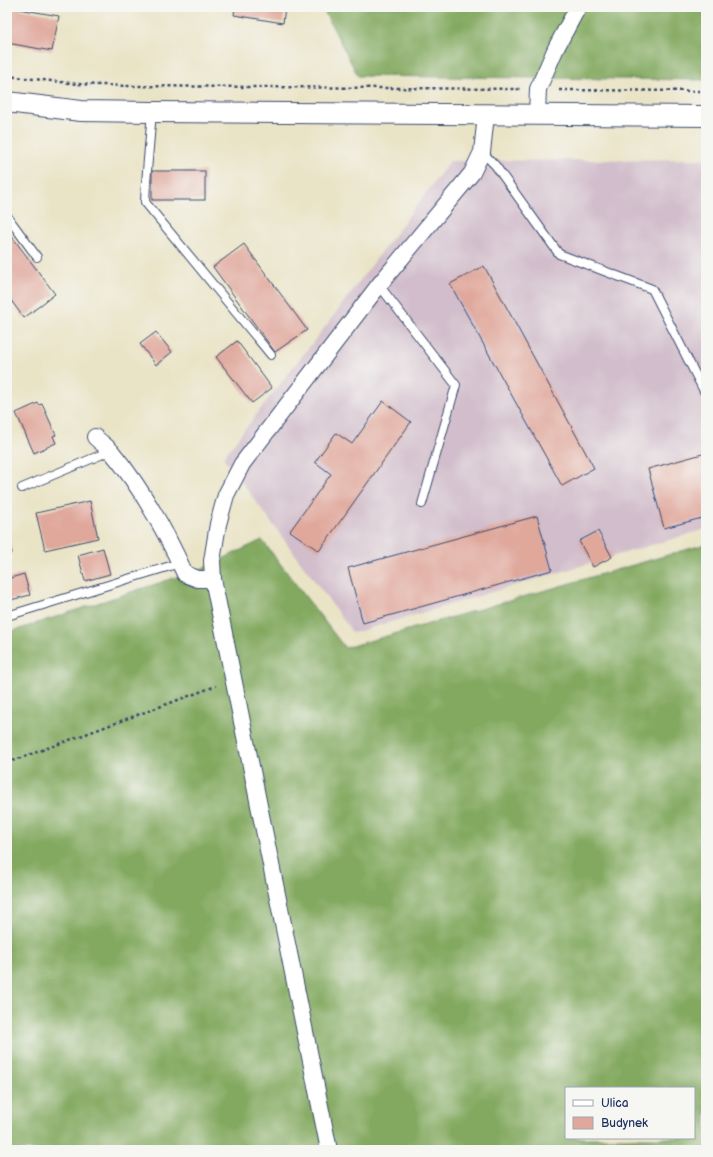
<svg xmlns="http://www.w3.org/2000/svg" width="713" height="1157" font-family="'Balsamiq Sans',sans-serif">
	<rect width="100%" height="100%" fill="#f6f6f2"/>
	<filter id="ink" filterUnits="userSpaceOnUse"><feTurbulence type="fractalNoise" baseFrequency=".025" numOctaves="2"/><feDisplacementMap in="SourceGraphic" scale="8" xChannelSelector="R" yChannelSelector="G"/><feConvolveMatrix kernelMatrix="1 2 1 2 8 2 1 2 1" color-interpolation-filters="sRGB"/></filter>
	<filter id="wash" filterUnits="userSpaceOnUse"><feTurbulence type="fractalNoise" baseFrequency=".012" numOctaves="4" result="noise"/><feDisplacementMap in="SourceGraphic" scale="16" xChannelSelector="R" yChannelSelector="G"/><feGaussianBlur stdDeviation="0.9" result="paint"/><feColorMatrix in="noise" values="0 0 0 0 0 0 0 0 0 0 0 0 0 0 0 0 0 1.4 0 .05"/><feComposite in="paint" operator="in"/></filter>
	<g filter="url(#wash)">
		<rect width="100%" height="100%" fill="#eae4c7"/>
		<!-- industrial -->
		<path fill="#d1bdcb" d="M706,159V529L353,633L223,457L328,323L450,161Z"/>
		<!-- forest -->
		<g fill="#82a95f" stroke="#4e6c5e" fill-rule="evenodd">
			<path d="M322,7H706V80L358,76Z"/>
			<path d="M262,540L345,648L706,544V1150H7V633L201,569ZM566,1088H694V1138H566Z"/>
		</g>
		<g id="blocks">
			<!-- building -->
			<g fill="#e0a79b">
				<path d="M7,7L59,16L52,51L7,43Z"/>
				<path d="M235,7H285L283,23L234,15Z"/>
				<rect x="152" y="171" width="53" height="29"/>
				<path d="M7,230L55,294L24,318L7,295Z"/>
				<path d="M244,244L307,330L275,352L213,267Z"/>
				<path d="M484,266L594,468L562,486L450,284Z"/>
				<path d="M156,332L172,352L156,365L140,344Z"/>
				<path d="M237,341L272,388L252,403L216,357Z"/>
				<path d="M383,401L411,422L319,551L290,531L331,474L315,462L336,433L352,444Z"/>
				<path d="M38,403L39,405L42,404L56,435L53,436L56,443L34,453L16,413Z"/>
				<path d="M706,453V517L664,528L648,469Z"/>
				<path d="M90,501L98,538L45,550L36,513Z"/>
				<path d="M537,516L552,570L363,623L348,568Z"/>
				<path d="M598,531L612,557L593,567L579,541Z"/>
				<path d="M7,534L12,553L7,554Z"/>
				<path d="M103,548L110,574L85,581L78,555Z"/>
				<path d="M24,574L30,595L7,601V579Z"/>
			</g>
		</g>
	</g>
	<g filter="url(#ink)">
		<use href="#blocks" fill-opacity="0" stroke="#3a4a6e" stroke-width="1"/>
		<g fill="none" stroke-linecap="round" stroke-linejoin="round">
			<!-- service casing -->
			<g stroke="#3a4a6e" stroke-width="10">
				<g id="service">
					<path d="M152,112L146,183L145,202L271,355"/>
					<path d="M482,152L495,165L559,254L652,289L706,395"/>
					<path d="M7,216L37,257"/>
					<path d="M379,285L456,385L422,504"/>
					<path d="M22,488L110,451"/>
					<path d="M7,616L180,563"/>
				</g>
			</g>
			<!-- minor casing -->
			<g stroke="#3a4a6e" stroke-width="18">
				<g id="minor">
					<path d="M537,115L538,89L556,48L578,7"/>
					<path d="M95,437C100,442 106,446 111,451C141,487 166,532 185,574L198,579H213"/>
					<path d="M329,1150L213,579L212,561L218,524L226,495L242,464L379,285L472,173L482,152L486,115"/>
				</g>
			</g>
			<!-- tertiary casing -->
			<g stroke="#3a4a6e" stroke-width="22">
				<path id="tertiary" d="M7,102L81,111L152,112L706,116"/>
			</g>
			<!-- path -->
			<g stroke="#3a4a6e" stroke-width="2.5" stroke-dasharray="3 3" stroke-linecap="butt">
				<path d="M7,76L78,84L127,86L520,89"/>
				<path d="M559,90L706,91"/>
				<path d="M7,763L216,686"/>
			</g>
			<!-- service -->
			<use href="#service" stroke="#fff" stroke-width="8"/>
			<!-- minor -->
			<use href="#minor" stroke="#fff" stroke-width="16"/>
			<!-- tertiary -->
			<use href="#tertiary" stroke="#fff" stroke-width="20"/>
		</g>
	</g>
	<!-- margin -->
	<rect width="713" height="1157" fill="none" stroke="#f6f6f2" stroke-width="24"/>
	<!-- legend -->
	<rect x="565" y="1087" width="130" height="52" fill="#f6f6f2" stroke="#9ea6b7"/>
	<rect x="573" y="1100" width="20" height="6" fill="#ffffff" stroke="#9ea6b7"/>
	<text x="601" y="1107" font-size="12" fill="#1b2f5e">Ulica</text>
	<rect x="573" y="1117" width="20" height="12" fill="#e0a79b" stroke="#9ea6b7"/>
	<text x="601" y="1127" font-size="12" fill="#1b2f5e">Budynek</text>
</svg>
